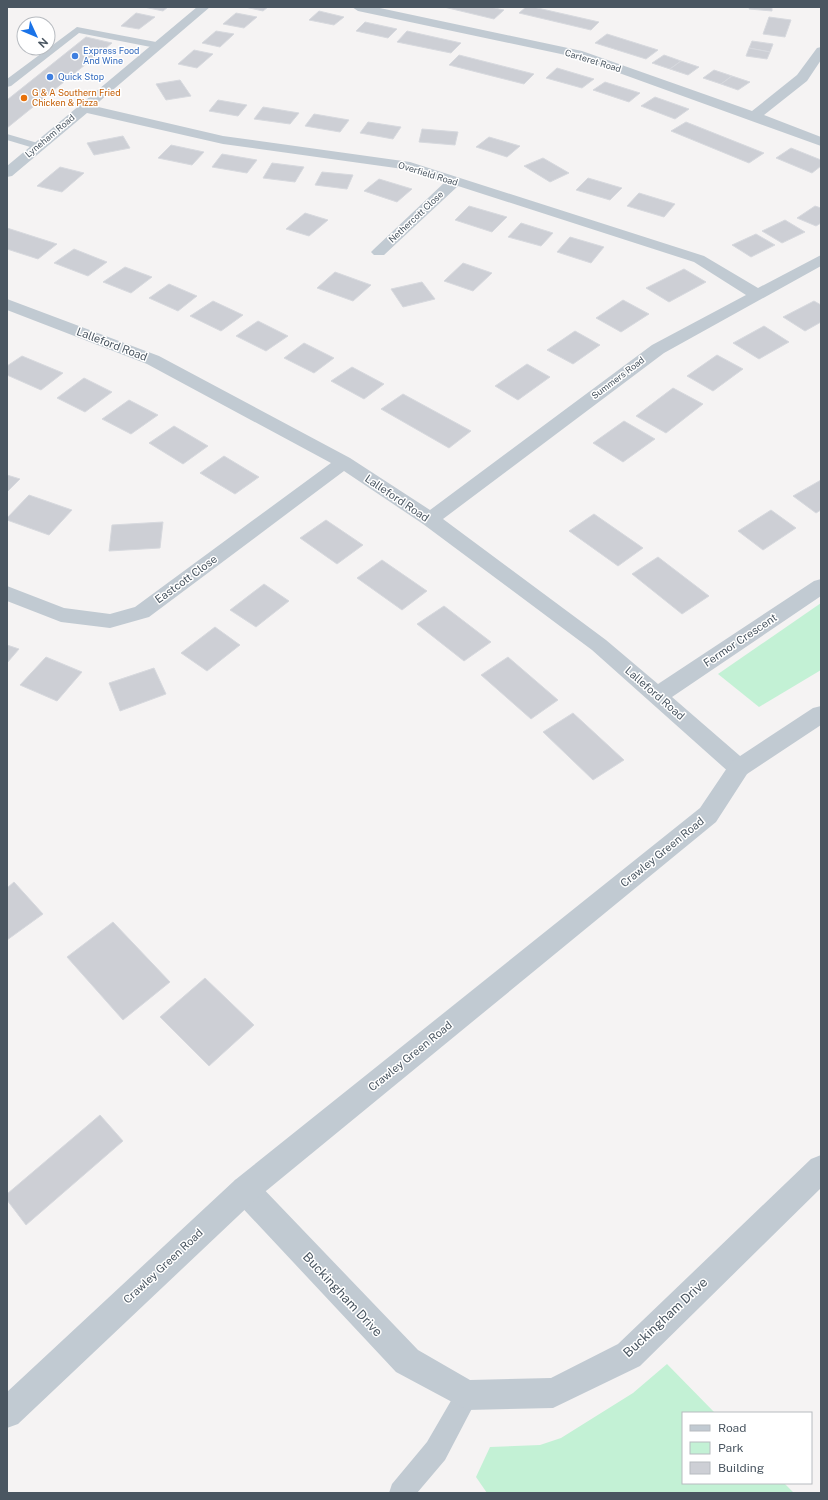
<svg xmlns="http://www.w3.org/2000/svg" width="828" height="1500" font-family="'Public Sans',sans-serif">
	<rect width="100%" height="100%" fill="#f5f3f3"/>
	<!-- green -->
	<g fill="#c3f1d5">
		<path d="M821,603V670L759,707L718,674Z"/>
		<path d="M667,1364L715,1413H683V1483H784L794,1493H487L476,1477L490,1447L540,1445L561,1438L633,1393Z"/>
	</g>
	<!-- building -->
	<g fill="#cdcfd5" stroke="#d7d9de">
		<path d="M144,7H168L163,11Z"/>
		<path d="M245,7H268L263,11Z"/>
		<path d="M444,7H490L504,10L494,19Z"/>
		<path d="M526,7H533L599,22L591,30L519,13Z"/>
		<path d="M750,7H772V11L749,9Z"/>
		<path d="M319,11L344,17L334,25L309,20Z"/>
		<path d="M136,13L155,17L139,29L121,26Z"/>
		<path d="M236,13L257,17L244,28L223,24Z"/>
		<path d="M769,17L791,20L785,37L763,34Z"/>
		<path d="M365,22L397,29L388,38L356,31Z"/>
		<path d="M216,31L234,34L220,47L202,43Z"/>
		<path d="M407,31L461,43L451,53L397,42Z"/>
		<path d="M607,34L658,50L646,59L595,43Z"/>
		<path d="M86,37L112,43L7,128V100Z"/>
		<path d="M752,41L773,44L770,52L749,48Z"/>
		<path d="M749,48L770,52L767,59L746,56Z"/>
		<path d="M194,50L213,54L197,68L178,64Z"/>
		<path d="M459,55L534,74L524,84L449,65Z"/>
		<path d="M664,55L681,61L670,69L652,63Z"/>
		<path d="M681,61L699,67L688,75L670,69Z"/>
		<path d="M557,68L594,79L582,88L546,78Z"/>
		<path d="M714,70L732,76L721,84L703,78Z"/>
		<path d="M732,76L750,82L738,90L721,84Z"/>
		<path d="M180,80L191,96L166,100L156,84Z"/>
		<path d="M605,82L640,93L629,102L593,90Z"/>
		<path d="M655,97L689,109L675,119L641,106Z"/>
		<path d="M218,100L247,105L238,116L209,111Z"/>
		<path d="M263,107L299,113L290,124L254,119Z"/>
		<path d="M314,114L349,120L340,132L305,126Z"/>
		<path d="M368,122L401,127L393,139L360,133Z"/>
		<path d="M686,122L764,153L749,163L671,131Z"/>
		<path d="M422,129L458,132L455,145L419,142Z"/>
		<path d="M123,136L130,148L94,155L87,143Z"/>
		<path d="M489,137L520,146L507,157L476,147Z"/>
		<path d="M171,145L204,152L192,165L158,158Z"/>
		<path d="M791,148L821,160V166L812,173L776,158Z"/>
		<path d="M222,154L257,160L247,173L212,167Z"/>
		<path d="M543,158L569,173L550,182L524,166Z"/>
		<path d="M272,163L304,167L295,182L263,178Z"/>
		<path d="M60,167L84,173L62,192L37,186Z"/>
		<path d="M322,172L353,175L347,189L315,185Z"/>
		<path d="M588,178L622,188L610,200L576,190Z"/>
		<path d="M379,179L412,189L397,202L364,191Z"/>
		<path d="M639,193L675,204L664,217L627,206Z"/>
		<path d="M469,206L507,217L492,232L455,220Z"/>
		<path d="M815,206L821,208V223L816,226L797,218Z"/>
		<path d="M305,213L328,220L309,236L286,229Z"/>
		<path d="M785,220L805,232L782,243L762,231Z"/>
		<path d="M521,223L553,233L541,246L508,237Z"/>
		<path d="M7,228L57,244L38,259L7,249Z"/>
		<path d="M756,234L775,245L751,257L732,245Z"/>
		<path d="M570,237L604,247L591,263L557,252Z"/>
		<path d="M74,249L107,262L88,276L54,263Z"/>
		<path d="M463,263L492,273L473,291L444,281Z"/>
		<path d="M125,267L152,277L131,293L103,282Z"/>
		<path d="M684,269L706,282L669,302L646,288Z"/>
		<path d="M335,272L371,285L353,301L317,288Z"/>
		<path d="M422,282L435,299L403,307L391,289Z"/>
		<path d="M169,284L197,296L178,311L149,298Z"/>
		<path d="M623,300L649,314L621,332L596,318Z"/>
		<path d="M213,301L243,315L221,331L190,316Z"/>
		<path d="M814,301L821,305V322L805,331L783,317Z"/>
		<path d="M258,321L288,336L266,351L236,336Z"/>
		<path d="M764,326L789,342L759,359L733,343Z"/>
		<path d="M575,331L600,345L573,364L547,350Z"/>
		<path d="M304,343L334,358L314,373L284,358Z"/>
		<path d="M717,355L743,369L713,391L687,376Z"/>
		<path d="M22,356L63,373L41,390L7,375V366Z"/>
		<path d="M527,364L550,377L518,400L495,386Z"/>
		<path d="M352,367L384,384L364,399L331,381Z"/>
		<path d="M84,378L112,392L85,412L57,398Z"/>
		<path d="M673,388L703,404L666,433L636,416Z"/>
		<path d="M403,394L471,431L449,448L381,409Z"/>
		<path d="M129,400L158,415L131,434L102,419Z"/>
		<path d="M624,421L655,439L623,462L593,443Z"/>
		<path d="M174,426L208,446L183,464L149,443Z"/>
		<path d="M224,456L259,477L235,494L200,473Z"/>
		<path d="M7,475L20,479L7,492Z"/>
		<path d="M821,480V510L816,513L793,496Z"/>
		<path d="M29,495L72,510L49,535L7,520V518Z"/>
		<path d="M771,510L796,528L763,550L738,531Z"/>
		<path d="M594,514L643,548L618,566L569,531Z"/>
		<path d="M326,520L363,545L337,564L300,538Z"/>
		<path d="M163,522L160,548L109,551L112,525Z"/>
		<path d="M658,557L709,596L682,614L632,574Z"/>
		<path d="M382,560L427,591L402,610L357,578Z"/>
		<path d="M264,584L289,601L256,627L230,610Z"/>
		<path d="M444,606L491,642L464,661L417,624Z"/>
		<path d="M215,627L240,645L207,671L181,653Z"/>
		<path d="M7,645L19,649L7,663Z"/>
		<path d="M46,657L82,672L57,701L20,685Z"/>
		<path d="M508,657L558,700L531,719L481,675Z"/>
		<path d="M154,668L166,694L120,711L109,683Z"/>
		<path d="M573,713L624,760L593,780L543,732Z"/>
		<path d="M14,882L43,914L7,940V888Z"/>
		<path d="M113,922L170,982L123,1020L67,957Z"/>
		<path d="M205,978L254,1025L209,1066L160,1017Z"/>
		<path d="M100,1115L123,1141L26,1225L7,1200V1194Z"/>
	</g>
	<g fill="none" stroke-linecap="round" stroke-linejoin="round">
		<!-- service -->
		<g fill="#c1cad2" fill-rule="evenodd">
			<path d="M77,27L156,42L161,45L156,48L79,33L11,86L7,87V79Z"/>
			<path d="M7,134L41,144L42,146L37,149L7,140Z"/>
			<path d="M467,1383L475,1387L479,1395L445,1460L417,1493H389L392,1484L427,1442L459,1387Z"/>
		</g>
		<!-- minor -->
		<g fill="#c1cad2" fill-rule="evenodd">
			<path d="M197,7H210L94,106L223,136L410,162L704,256L758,288L821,255V266L664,353L443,519L606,640L658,684L814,581L821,579V596L672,697L747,762L750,768L747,774L739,777L731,774L592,650L423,524L344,471L149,617L110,628L61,622L7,601V586L64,608L110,614L135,607L331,463L147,364L7,310V299L159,356L350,458L430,510L652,345L746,295L694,262L458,186L384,255H374L371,252L374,249L445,182L403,169L223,144L87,113L12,176L7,177V166Z"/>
			<path d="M352,7H375L582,51L752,111L797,75L817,48L821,47V60L807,81L764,115L821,137V146L575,57L358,11Z"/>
			<path d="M821,1155V1188L640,1366L553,1408L467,1410L396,1372L235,1200L231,1190L235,1180L245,1176L255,1180L418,1350L470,1380L551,1378L618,1344L811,1159Z"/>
		</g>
		<!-- tertiary -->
		<path fill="#c1cad2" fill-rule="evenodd" d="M821,706V725L747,774L716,822L255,1200L18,1424L7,1428V1392L235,1180L700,808L731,762L813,708Z"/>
	</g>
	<!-- markers -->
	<g fill="#3f7fe0" stroke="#fff" stroke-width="1.5">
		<circle cx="75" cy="56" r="4"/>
		<circle cx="50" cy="77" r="4"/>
	</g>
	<circle fill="#e8710a" stroke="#fff" stroke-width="1.5" cx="24" cy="98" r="4"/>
	<g text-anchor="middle" stroke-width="3" stroke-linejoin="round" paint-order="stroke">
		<!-- far-shop labels -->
		<g font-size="9" fill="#366cbe" stroke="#fff" text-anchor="start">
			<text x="83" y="54">Express Food<tspan x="83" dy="10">And Wine</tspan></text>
			<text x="58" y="80">Quick Stop</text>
		</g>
		<!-- far-street labels -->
		<g font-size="9" fill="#4a5661" stroke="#fff">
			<text transform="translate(593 61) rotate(17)" y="3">Carteret Road</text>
			<text transform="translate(50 136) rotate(-40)" y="3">Lyneham Road</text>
			<text transform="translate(428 174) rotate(17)" y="3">Overfield Road</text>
			<text transform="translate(416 217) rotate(-43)" y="3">Nethercott Close</text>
			<text transform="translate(618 378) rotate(-37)" y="3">Summers Road</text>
		</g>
		<!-- far-food labels -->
		<g font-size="9" fill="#c56008" stroke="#fff" text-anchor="start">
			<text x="32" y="96">G &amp; A Southern Fried<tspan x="32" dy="10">Chicken &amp; Pizza</tspan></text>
		</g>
		<!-- street labels -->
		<g font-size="11" fill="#4a5661" stroke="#fff">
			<text transform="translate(112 344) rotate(21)" y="4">Lalleford Road</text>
			<text transform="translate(397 498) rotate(34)" y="4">Lalleford Road</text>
			<text transform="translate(186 579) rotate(-36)" y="4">Eastcott Close</text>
			<text transform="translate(740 640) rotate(-34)" y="4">Fermor Crescent</text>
			<text transform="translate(655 693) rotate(41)" y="4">Lalleford Road</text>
			<text transform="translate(662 852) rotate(-39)" y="4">Crawley Green Road</text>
			<text transform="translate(410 1056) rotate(-39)" y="4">Crawley Green Road</text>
			<text transform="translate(163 1266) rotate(-43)" y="4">Crawley Green Road</text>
		</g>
		<!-- near-street labels -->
		<g font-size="13" fill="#4a5661" stroke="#fff">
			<text transform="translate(343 1294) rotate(47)" y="5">Buckingham Drive</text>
			<text transform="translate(665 1317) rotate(-43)" y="5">Buckingham Drive</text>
		</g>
	</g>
	<!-- border -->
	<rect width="828" height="1500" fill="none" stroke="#4a5661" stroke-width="16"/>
	<!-- legend -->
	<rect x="682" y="1412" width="130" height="72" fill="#ffffff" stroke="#b7bbc0"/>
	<rect x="690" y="1425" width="20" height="6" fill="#c1cad2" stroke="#b7bbc0"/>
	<text x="718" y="1432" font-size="12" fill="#4a5661">Road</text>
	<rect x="690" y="1442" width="20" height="12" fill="#c3f1d5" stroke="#b7bbc0"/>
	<text x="718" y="1452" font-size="12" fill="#4a5661">Park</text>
	<rect x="690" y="1462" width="20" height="12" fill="#cdcfd5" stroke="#b7bbc0"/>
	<text x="718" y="1472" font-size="12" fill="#4a5661">Building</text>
	<!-- north arrow -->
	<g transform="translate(36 36) rotate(134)"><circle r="19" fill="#ffffff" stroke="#b7bbc0"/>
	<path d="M0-3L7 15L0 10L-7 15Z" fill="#1a73e8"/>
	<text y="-6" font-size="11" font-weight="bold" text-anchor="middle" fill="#4a5661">N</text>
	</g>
</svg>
